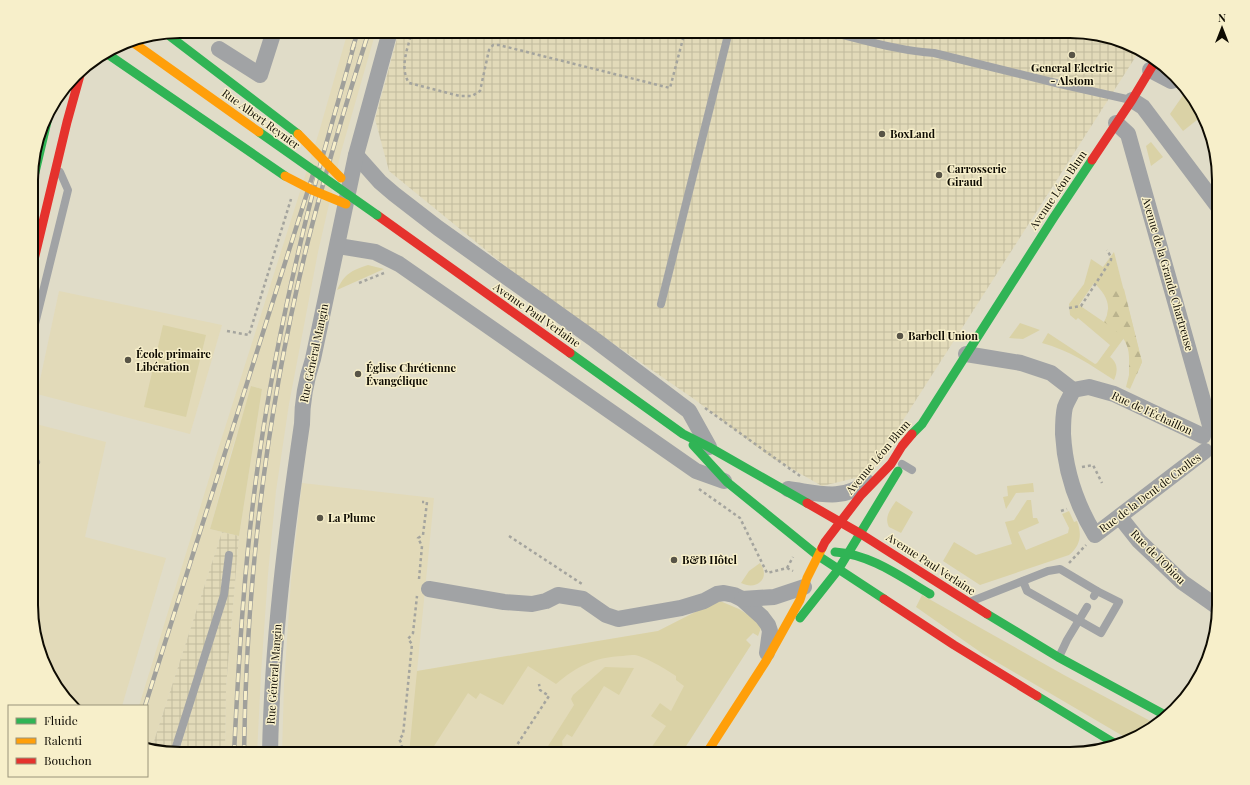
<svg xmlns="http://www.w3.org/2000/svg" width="1250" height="785" font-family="'Playfair Display',serif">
	<defs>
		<pattern id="industrial-grid" width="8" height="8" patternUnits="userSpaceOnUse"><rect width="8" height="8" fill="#e2dab9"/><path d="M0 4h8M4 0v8" fill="none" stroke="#c1ba9d"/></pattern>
		<pattern id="forest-firs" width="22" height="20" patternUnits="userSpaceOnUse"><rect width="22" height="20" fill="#dad2a6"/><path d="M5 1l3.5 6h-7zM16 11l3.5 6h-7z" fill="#bab38d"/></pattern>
	</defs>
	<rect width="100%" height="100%" fill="#e0dcc8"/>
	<!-- built -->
	<g fill="#e2dab9">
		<path d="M348,31H376L341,152L318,252L289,404L276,491L268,574L261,674L257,754H225L226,687L239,536L262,389L252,386L229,459L210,529L222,532L151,750H147V706H139L216,456L319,132Z"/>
		<path d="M59,291L222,325L190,434L37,394Z"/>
		<path d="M32,423L106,442L85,537L166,558L122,706H74L56,688L32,624Z"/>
		<path d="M302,483L434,498L417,671L658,631L715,602L681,754H282L284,684L291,581Z"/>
	</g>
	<!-- industrial -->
	<g fill="url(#industrial-grid)">
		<path d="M399,31H1070L1118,39L1140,50L868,475L822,486L769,456L694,399L531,287L389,171L375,119Z"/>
		<path d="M222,532L239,536L226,687L225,754H180L151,750Z"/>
	</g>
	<!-- green -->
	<g fill="#dad2a6" fill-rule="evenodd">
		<path d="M1186,91L1199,106L1202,116L1183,131L1170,114Z"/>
		<path d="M1151,142L1163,157L1151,166L1146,146Z"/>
		<path d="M1114,252L1142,362L1130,389L1126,387L1129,375L1130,353L1124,338L1110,357C1118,363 1118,371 1114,380C1091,365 1069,350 1042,343L1048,333L1095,364L1097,363L1110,345L1078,318L1076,320L1070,315L1069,304L1084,284L1091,259L1103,267ZM1094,283C1106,294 1113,306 1104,322L1079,305Z"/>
		<path d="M368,265L384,269L337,290C345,273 351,271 368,265Z"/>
		<path d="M1020,323L1040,330L1023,339L1009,338Z"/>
		<path d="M163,325L206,335L186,417L144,407Z"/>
		<path d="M251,386L262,389L239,536L210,529Z"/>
		<path d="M1033,483L1034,492L1016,493L1006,509L1003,497L1008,496L1007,486Z"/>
		<path d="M1027,500H1031L1033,518H1037L1039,523L1018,532L1026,550L1068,533L1069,528L1062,514L1069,511L1074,522L1077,521C1082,534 1081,545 1069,555L980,585L943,561L954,542L976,555L1012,544L1005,522L1014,520Z"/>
		<path d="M896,501L913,512L901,533L889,527C884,517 890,510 896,501Z"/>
		<path d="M760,563C771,578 757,591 741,583L749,571Z"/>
		<path d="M922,595L1064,675L1156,724L1145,734L1128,739L983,654L916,607Z"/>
		<path d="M720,601L739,609L758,621L761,628L758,636L753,633L746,640L751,645L681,754H647L666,726L651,716L660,703L671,711L684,686L676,680V676C667,670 646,657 635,655C631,655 627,655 623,656C595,657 577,666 556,684L528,666L503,705L480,693L476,699L468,693L429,754H409L417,671L658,631L715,602Z"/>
		<path d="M605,667L634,668L619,695L604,686L572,737L567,734L562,741L563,749L560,754H543L574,705L571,699L573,695Z"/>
	</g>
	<!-- forest -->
	<path fill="url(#forest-firs)" d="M1121,287L1124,289L1142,362L1137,374L1129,375C1130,344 1129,340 1104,322L1107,317L1108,309L1114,306L1111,293Z"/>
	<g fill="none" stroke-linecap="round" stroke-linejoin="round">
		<!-- path -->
		<g stroke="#a4a49e" stroke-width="2.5" stroke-dasharray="3 3" stroke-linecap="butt">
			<path d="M412,31C408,48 399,67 409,83L460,96H472L480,91L489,50L493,45H499L670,88L685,31"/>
			<path d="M359,283L384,273"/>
			<path d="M1069,308L1081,306L1111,260V257L1107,250"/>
			<path d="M227,331L249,335L291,199"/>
			<path d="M705,408L800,476"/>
			<path d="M1082,467L1093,465L1102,483"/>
			<path d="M699,489L740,518L767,573L787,568L793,571"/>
			<path d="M1061,511L1067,509"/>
			<path d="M509,536L582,584"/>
			<path d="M1069,563L1086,545"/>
			<path d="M787,568L793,557"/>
			<path d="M419,579L422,546L418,538L423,535L427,502H422"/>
			<path d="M401,754L402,744L399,739L403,735L412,644L408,639L413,633L417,596"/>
			<path d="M511,754L549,696L540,690L539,684"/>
		</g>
		<!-- lane -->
		<g stroke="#a1a3a5" stroke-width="8">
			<path d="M826,31C862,39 898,51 934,53L1060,84L1131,100"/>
			<path d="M661,304L729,31"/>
			<path d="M32,336L68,190L60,172"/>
			<path d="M32,458L36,462"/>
			<path d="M902,464L912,470"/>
			<path d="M1023,581L1027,591L1101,633L1119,602L1097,591"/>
			<path d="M972,601L1048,571L1060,569L1097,591L1094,596"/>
			<path d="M1059,657L1067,640L1087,607"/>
			<path d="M174,753L224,595L229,555"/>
		</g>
		<!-- street -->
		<g stroke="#a1a3a5" stroke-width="16">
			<path d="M219,49L260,75L274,31"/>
			<path d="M1150,70L1171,81L1175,80"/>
			<path d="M1132,100L1143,107L1219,208"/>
			<path d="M1116,123L1128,134L1211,429"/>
			<path d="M356,155L380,182L394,194L438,228L595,340L689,411L709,447"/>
			<path d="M338,246L375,252L399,264L696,471L724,481"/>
			<path d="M966,354L1021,363L1051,373L1073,390L1089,387L1114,394L1203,436"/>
			<path d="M1073,390C1071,396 1067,401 1065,407C1063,415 1063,426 1063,434C1065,471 1076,504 1095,535L1205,451"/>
			<path d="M788,489C818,493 842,502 867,482"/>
			<path d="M1120,517L1139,541L1182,582L1219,608"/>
			<path d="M429,589L504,602L532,604L546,601L558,595L583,599L606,615L618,619L681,608L704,601L717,594L724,593L734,595L742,599L762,617L768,625L770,631L767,653"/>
			<path d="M742,599L774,597L804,587"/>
			<path d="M270,754C272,643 286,533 302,424C302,402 306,380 313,359L356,155L390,31"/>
		</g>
		<!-- fast -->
		<g stroke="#30b455" stroke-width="9">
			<path d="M167,34L298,134"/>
			<path d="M106,53L285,176"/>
			<path d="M32,185L50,109"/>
			<path d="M570,353L683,434L709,447L807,503"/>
			<path d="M912,434L922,424L1054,217L1092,160"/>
			<path d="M693,445L727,482L817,555L884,599"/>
			<path d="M835,552C870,554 901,577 930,594"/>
			<path d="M987,614L1058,657L1165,715"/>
			<path d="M800,618L838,570L898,471"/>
			<path d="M1037,696L1114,743"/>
		</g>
		<!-- slow -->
		<path stroke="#ff9f0a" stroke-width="9" d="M706,754L766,661L800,600L807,578L822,548"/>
		<!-- jam -->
		<g stroke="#e5322d" stroke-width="9">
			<path d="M1092,160L1132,100L1156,60"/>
			<path d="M377,215L570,353"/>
			<path d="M32,268L67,122L82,68"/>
			<path d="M807,503L861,534L987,614"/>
			<path d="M822,548L825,542L861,495L891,464L902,446L912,434"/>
			<path d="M884,599L954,645L1037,696"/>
		</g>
		<!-- rail casing -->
		<g stroke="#a0a09b" stroke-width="4.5">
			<g id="rail">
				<path d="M352,50L358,31"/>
				<path d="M145,706L315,168"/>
				<path d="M234,754C239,653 245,551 260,451C270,382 284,313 300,245C315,178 336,111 354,45"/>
				<path d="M244,754C246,582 267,408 308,241C326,170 347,100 369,31"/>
			</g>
		</g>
		<!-- rail -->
		<use href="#rail" stroke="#f7efca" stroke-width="3" stroke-dasharray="9" stroke-linecap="butt"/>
		<!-- fast-bridge -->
		<path stroke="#30b455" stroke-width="9" d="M259,132L377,215"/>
		<!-- slow-bridge -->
		<g stroke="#ff9f0a" stroke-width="9">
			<path d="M131,41L259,132"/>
			<path d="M298,134L341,178"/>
			<path d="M285,176L312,190L346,204"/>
		</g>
	</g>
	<!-- markers -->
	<g fill="#585447" stroke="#f7efca" stroke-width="1.5">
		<circle cx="1072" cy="55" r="4"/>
		<circle cx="882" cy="134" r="4"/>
		<circle cx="939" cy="175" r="4"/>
		<circle cx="900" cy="336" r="4"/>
		<circle cx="128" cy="360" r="4"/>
		<circle cx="358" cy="374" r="4"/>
		<circle cx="320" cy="518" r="4"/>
		<circle cx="674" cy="560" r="4"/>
	</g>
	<g text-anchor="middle" stroke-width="3" stroke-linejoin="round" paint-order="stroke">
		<!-- poi labels -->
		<g font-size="11" font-weight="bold" fill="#0e0b02" stroke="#f7efca" text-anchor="start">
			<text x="1072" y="72" text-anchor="middle">General Electric<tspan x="1072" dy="13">- Alstom</tspan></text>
			<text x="890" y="138">BoxLand</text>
			<text x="947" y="173">Carrosserie<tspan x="947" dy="13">Giraud</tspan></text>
			<text x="908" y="340">Barbell Union</text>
			<text x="136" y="358">École primaire<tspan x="136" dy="13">Libération</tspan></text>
			<text x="366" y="372">Église Chrétienne<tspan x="366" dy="13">Évangélique</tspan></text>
			<text x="328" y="522">La Plume</text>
			<text x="682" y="564">B&amp;B Hôtel</text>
		</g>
		<!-- street labels -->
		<g font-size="11" fill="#0e0b02" stroke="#f7efca">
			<text transform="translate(261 119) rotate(36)" y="4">Rue Albert Reynier</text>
			<text transform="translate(1058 190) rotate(-56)" y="4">Avenue Léon Blum</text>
			<text transform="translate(1168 274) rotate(74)" y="4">Avenue de la Grande Chartreuse</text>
			<text transform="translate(537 315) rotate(35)" y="4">Avenue Paul Verlaine</text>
			<text transform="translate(314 353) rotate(-78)" y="4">Rue Général Mangin</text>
			<text transform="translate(1152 413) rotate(25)" y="4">Rue de l'Échaillon</text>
			<text transform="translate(878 457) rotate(-50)" y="4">Avenue Léon Blum</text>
			<text transform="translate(1150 493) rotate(-37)" y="4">Rue de la Dent de Crolles</text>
			<text transform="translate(1158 557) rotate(45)" y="4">Rue de l'Obiou</text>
			<text transform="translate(931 564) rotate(33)" y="4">Avenue Paul Verlaine</text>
			<text transform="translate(274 674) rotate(-86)" y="4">Rue Général Mangin</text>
		</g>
	</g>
	<!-- crop -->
	<path d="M0 0H1250V785H0ZM180 38H1070A142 142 0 0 1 1212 180V605A142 142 0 0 1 1070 747H180A142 142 0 0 1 38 605V180A142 142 0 0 1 180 38Z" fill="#f7efca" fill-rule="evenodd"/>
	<path fill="none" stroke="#0e0b02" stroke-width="2" d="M180 38H1070A142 142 0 0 1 1212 180V605A142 142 0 0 1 1070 747H180A142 142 0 0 1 38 605V180A142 142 0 0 1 180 38Z"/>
	<!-- legend -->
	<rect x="8" y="705" width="140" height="72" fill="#f7efca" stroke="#9a947a"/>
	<rect x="16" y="718" width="20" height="6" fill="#30b455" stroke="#9a947a"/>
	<text x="44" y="725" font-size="12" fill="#0e0b02">Fluide</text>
	<rect x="16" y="738" width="20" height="6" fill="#ff9f0a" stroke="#9a947a"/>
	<text x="44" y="745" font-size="12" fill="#0e0b02">Ralenti</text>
	<rect x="16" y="758" width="20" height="6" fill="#e5322d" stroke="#9a947a"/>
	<text x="44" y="765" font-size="12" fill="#0e0b02">Bouchon</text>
	<!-- north arrow -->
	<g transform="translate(1222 28)" stroke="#f7efca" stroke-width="3" paint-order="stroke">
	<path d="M0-3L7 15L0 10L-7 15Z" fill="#0e0b02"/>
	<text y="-6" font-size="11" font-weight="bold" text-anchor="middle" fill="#0e0b02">N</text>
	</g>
</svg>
